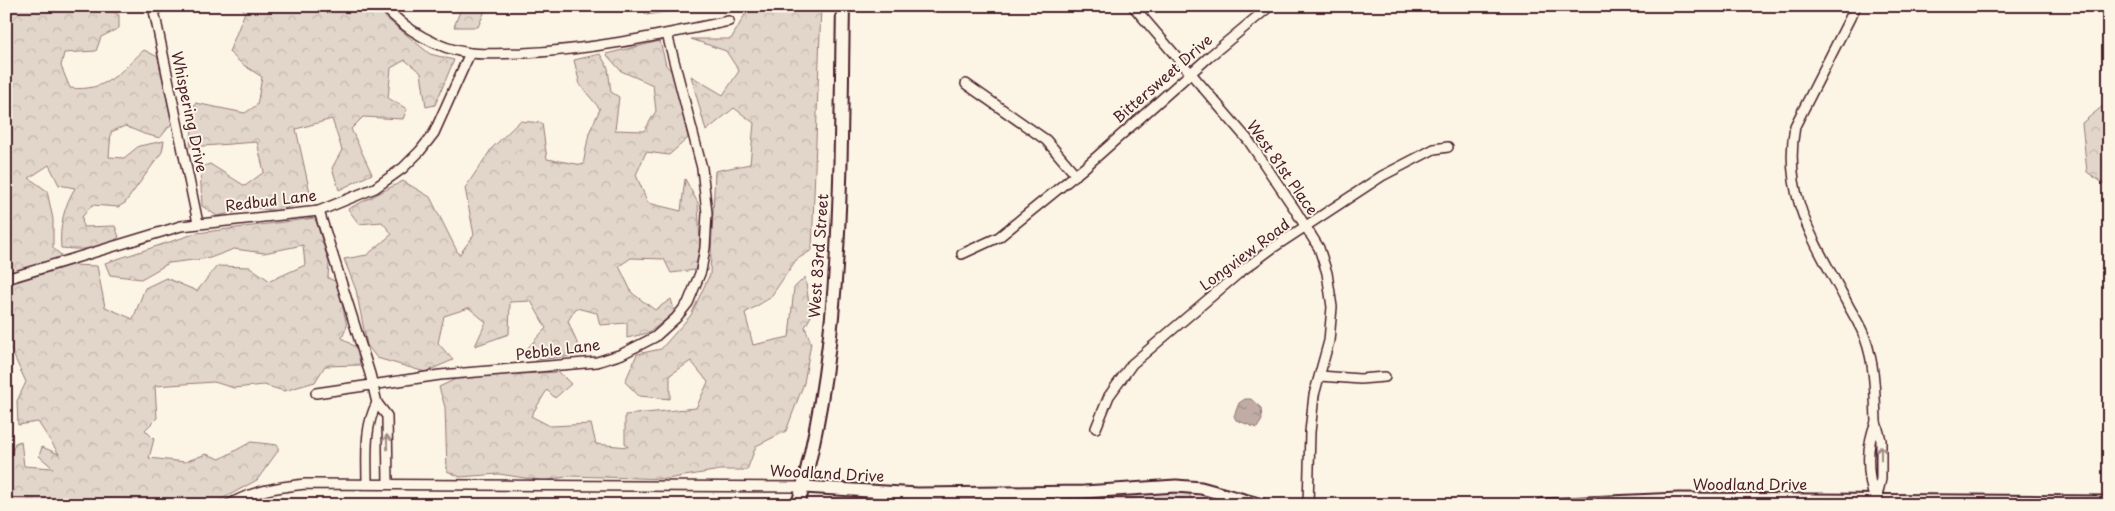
<svg xmlns="http://www.w3.org/2000/svg" width="2115" height="511" font-family="'Playpen Sans',sans-serif">
	<defs>
		<pattern id="forest-crowns" width="20" height="18" patternUnits="userSpaceOnUse" patternTransform="scale(1.25)"><rect width="20" height="18" fill="#e2d5ca"/><path d="M2 6a3 3 0 1 1 6 0M12 15a3 3 0 1 1 6 0" fill="none" stroke="#c3b6ae"/></pattern>
		<pattern id="water-ripples" width="26" height="14" patternUnits="userSpaceOnUse" patternTransform="scale(1.25)"><rect width="26" height="14" fill="#c0aca5"/><path d="M2 4q2-2 4 0t4 0M15 11q2-2 4 0t4 0" fill="none" stroke="#9e8b87"/></pattern>
	</defs>
	<rect width="100%" height="100%" fill="#fcf5e5"/>
	<filter id="ink" filterUnits="userSpaceOnUse"><feTurbulence type="fractalNoise" baseFrequency=".02" numOctaves="2"/><feDisplacementMap in="SourceGraphic" scale="10" xChannelSelector="R" yChannelSelector="G"/><feConvolveMatrix kernelMatrix="1 2 1 2 8 2 1 2 1" color-interpolation-filters="sRGB"/></filter>
	<g filter="url(#ink)">
		<!-- forest -->
		<g fill="url(#forest-crowns)" stroke="#967a7a">
			<path d="M6,6H102L119,15V28L101,37L96,51L64,53L61,66L70,88C106,92 119,73 144,50L158,57L172,123L160,138L144,134L125,126L111,132L109,157L124,158L139,146L164,141L162,152L125,203L118,207L92,205L82,217L83,227L115,226L119,237C102,251 82,250 61,248C59,227 64,206 75,188L59,185L49,165L29,178L47,191L53,219V248L61,255L55,261L6,275Z"/>
			<path d="M240,6H378L386,18L430,54L454,60L435,105L426,107L421,73L405,60L391,68L388,98L407,109L403,119L363,117L351,129L372,174L339,190L332,168L342,150L332,119L296,129L311,197L280,211L254,208L217,216L202,206L200,167L210,164L245,186L264,172L257,142L190,147L195,103L245,113L257,105L262,77L242,64L229,52L245,12Z"/>
			<path d="M462,6H487L478,27H454Z"/>
			<path d="M643,6H706L646,15Z"/>
			<path d="M754,6H821L812,250L796,260L770,298L745,313L753,345L789,337L794,288L805,277L811,316L805,327L811,343L804,383L786,431L756,446L747,470H720L667,479L570,476L544,481L499,474L460,477L447,471L445,407L439,387L460,377L559,372L571,384L555,398L547,390L531,416L550,426L591,424L596,444L628,447L625,443V415L696,408L708,382L691,361L670,375V399L639,396L625,382L637,354L661,349L691,315L710,274L715,171L750,164L754,123L734,108L706,131L691,76L723,95L739,71L726,51L691,39H731L747,11Z"/>
			<path d="M660,41L666,65L674,74L688,138L669,155L646,152L636,175L648,203L681,211L685,179L698,203L700,246L695,270L671,273L664,259L631,258L619,266L632,293L655,310L671,299L675,313L648,333L627,338V323L600,325L597,313L576,308L568,321L582,355L536,360L524,352L546,328L531,301L510,302L509,334L475,346L486,322L469,308L444,316L438,343L453,360L425,372L377,358L367,345L356,290L344,259L367,255L392,234L382,222L359,224L348,209L403,181L430,197L459,255L474,235L465,188L492,148L520,121L542,123L547,159L583,165L589,133L600,109L580,85L574,60L600,54L608,68L611,92L619,97L615,130L644,131L656,111L653,85L621,71L606,54Z"/>
			<path d="M2109,101V187L2087,172L2082,123Z"/>
			<path d="M315,218L329,263L328,278L337,282L347,326L342,338L358,349L360,365L325,366L315,382L284,391L264,385L234,388L214,382L155,386L157,418L145,430L154,439L149,458L185,462L206,454L220,459L251,442L278,445V451L257,480L211,505H6V468L15,443L21,441L24,466L53,468L39,456L42,447L59,454L38,422L18,425L17,401L26,382L6,339V290L10,284L72,265L97,266L105,307L133,319L145,288L166,278L197,291L217,266L250,267L270,281L305,265L303,245L264,253L234,249L210,258L169,263L141,279L110,275L105,263L197,233Z"/>
			<path d="M1136,491L1188,493L1196,505H1062L1059,499Z"/>
		</g>
		<!-- water -->
		<path fill="url(#water-ripples)" stroke="#917474" d="M1245,399H1251L1261,408L1262,420L1257,428L1236,420L1234,416L1239,403Z"/>
		<g fill="none" stroke-linecap="round" stroke-linejoin="round">
			<!-- minor casing -->
			<g stroke="#4a1f2b" stroke-width="12">
				<g id="minor">
					<path d="M153,6L198,223"/>
					<path d="M384,6C405,30 438,49 470,53C487,55 506,53 523,53C593,50 661,35 729,21"/>
					<path d="M1133,6L1248,140L1294,208L1319,248L1327,273L1332,307L1329,341L1314,395L1310,432L1308,505"/>
					<path d="M1856,6L1795,126C1782,196 1815,242 1846,301C1852,313 1861,326 1865,338C1875,365 1875,394 1876,422"/>
					<path d="M966,84L1046,140L1076,175"/>
					<path d="M319,211L370,374L377,403L387,416L388,484"/>
					<path d="M962,254L999,237L1031,211L1084,168L1210,56L1270,6"/>
					<path d="M6,279L181,226L319,211L375,188L403,168L420,151L434,133L470,53"/>
					<path d="M1320,376L1360,379L1385,377"/>
					<path d="M316,393L440,375L597,362L622,354L655,337L676,318L688,303L701,271L705,248L707,213L702,168L667,34"/>
					<path d="M1096,428L1109,396L1132,364L1239,273L1274,247L1382,176L1434,149L1448,147"/>
					<path d="M367,484C367,457 364,427 377,403"/>
					<path d="M228,505C252,491 278,487 305,484L804,487"/>
					<path d="M1875,505L1881,479V440L1876,422C1865,448 1867,474 1875,501"/>
				</g>
			</g>
			<!-- tertiary casing -->
			<g stroke="#4a1f2b" stroke-width="15">
				<g id="tertiary">
					<path d="M804,487L918,494L1084,492L1176,486L1201,488L1262,505"/>
					<path d="M1541,505L1679,499L2109,502"/>
				</g>
			</g>
			<!-- secondary casing -->
			<g stroke="#4a1f2b" stroke-width="16">
				<path id="secondary" d="M798,505C844,343 840,173 843,6"/>
			</g>
			<!-- minor -->
			<use href="#minor" stroke="#fcf5e5" stroke-width="9"/>
			<!-- tertiary -->
			<use href="#tertiary" stroke="#fcf5e5" stroke-width="11"/>
			<!-- secondary -->
			<use href="#secondary" stroke="#fcf5e5" stroke-width="12"/>
		</g>
		<!-- one-way arrows -->
		<defs><path id="oneway-shaft" d="M-6 0H5M1.5-3L5.5 0L1.5 3" fill="none" stroke-width="1.6" stroke-linecap="round" stroke-linejoin="round" transform="scale(1.25)"/></defs>
		<g stroke="#a38a88">
			<use href="#oneway-shaft" transform="translate(387 442) rotate(-91)"/>
			<use href="#oneway-shaft" transform="translate(1881 453) rotate(-90)"/>
		</g>
	</g>
	<g text-anchor="middle" stroke-width="4" stroke-linejoin="round" paint-order="stroke">
		<!-- street labels -->
		<g font-size="15" fill="#4a1f2b" stroke="#fcf5e5">
			<text transform="translate(1163 79) rotate(-41)" y="5">Bittersweet Drive</text>
			<text transform="translate(189 112) rotate(78)" y="5">Whispering Drive</text>
			<text transform="translate(1282 168) rotate(55)" y="5">West 81st Place</text>
			<text transform="translate(271 201) rotate(-7)" y="5">Redbud Lane</text>
			<text transform="translate(1245 255) rotate(-37)" y="5">Longview Road</text>
			<text transform="translate(819 256) rotate(-86)" y="5">West 83rd Street</text>
			<text transform="translate(558 350) rotate(-7)" y="5">Pebble Lane</text>
			<text transform="translate(827 474) rotate(3)" y="5">Woodland Drive</text>
			<text x="1750" y="490">Woodland Drive</text>
		</g>
	</g>
	<!-- margin -->
	<rect width="2115" height="511" fill="none" stroke="#fcf5e5" stroke-width="25"/>
	<rect x="12" y="12" width="2090" height="486" fill="none" stroke="#4a1f2b" stroke-width="2" filter="url(#ink)"/>
</svg>
